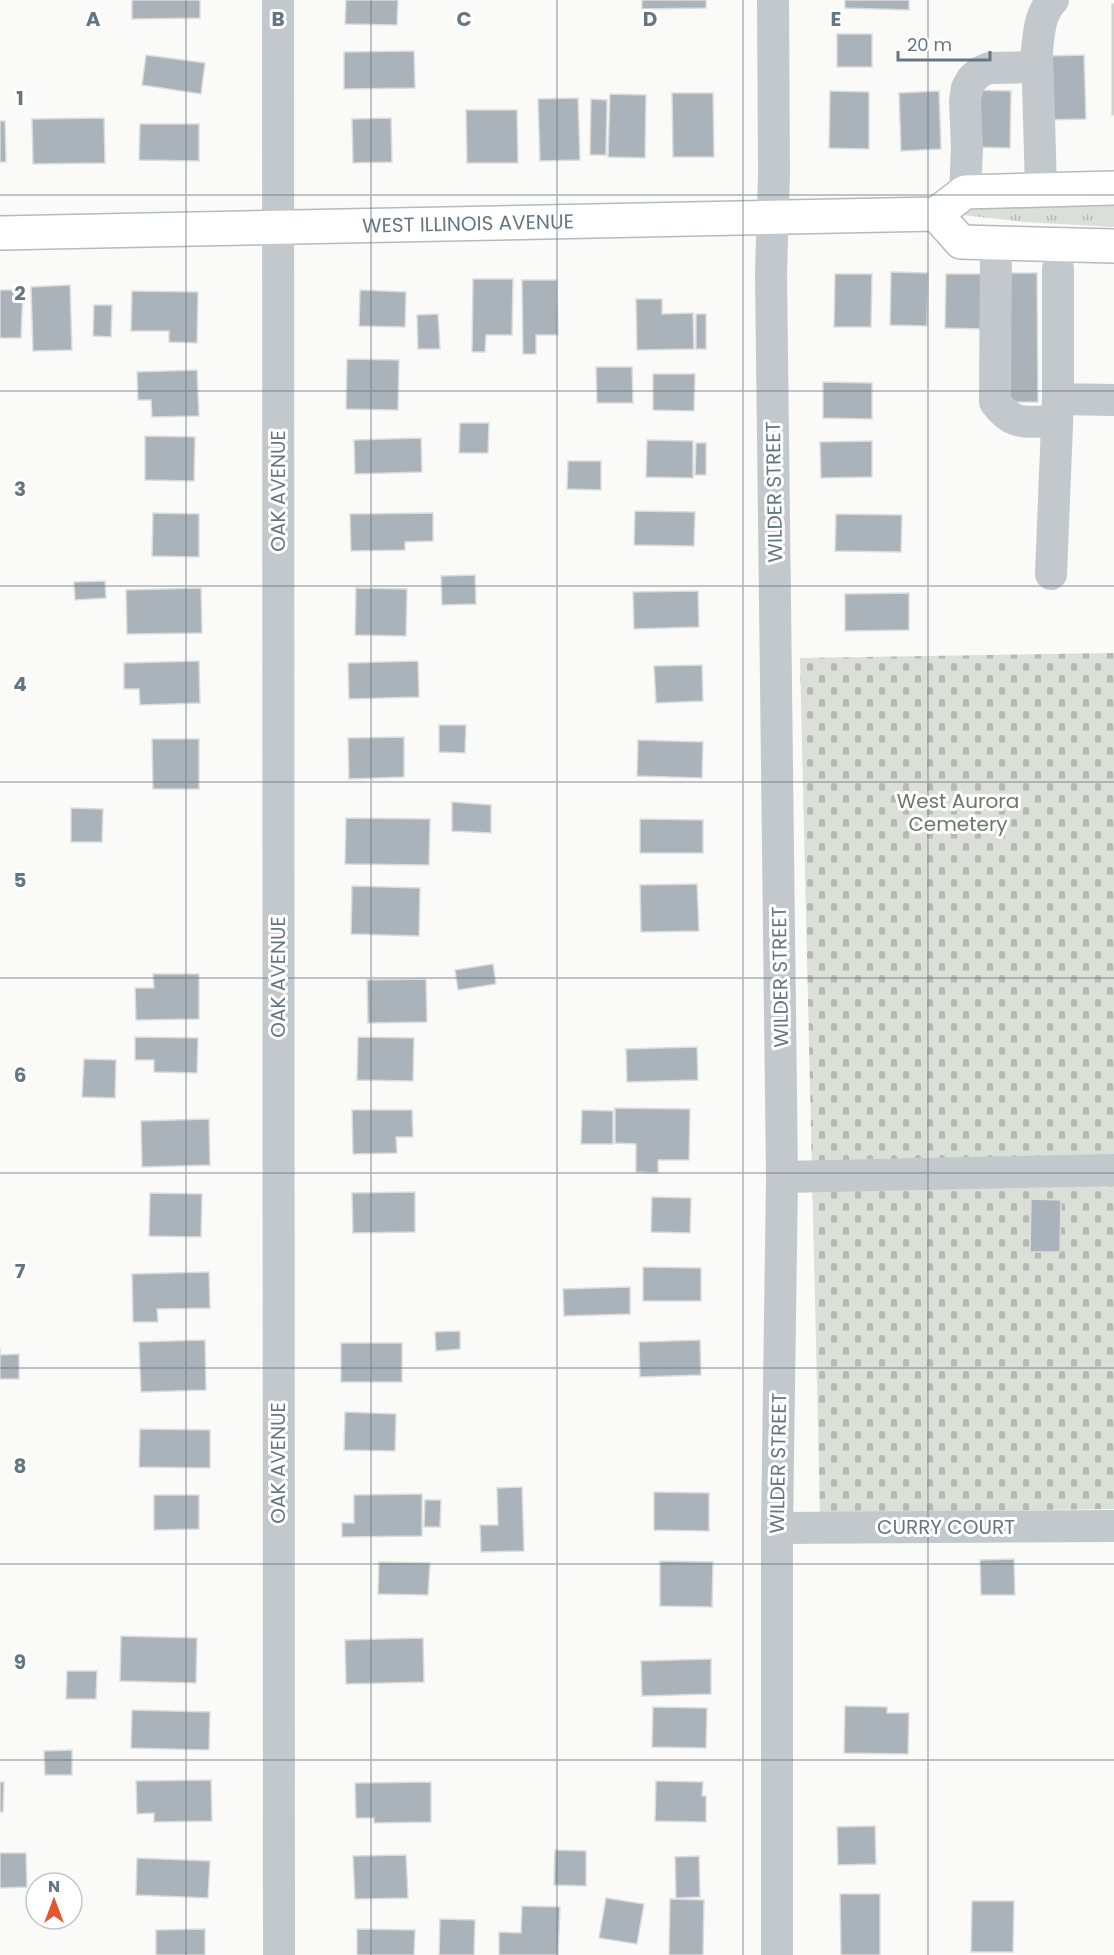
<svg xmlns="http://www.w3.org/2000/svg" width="1114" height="1955" font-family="Poppins,sans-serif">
	<defs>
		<pattern id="grass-tufts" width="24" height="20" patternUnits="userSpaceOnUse" patternTransform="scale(1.5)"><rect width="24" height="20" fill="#dadfd7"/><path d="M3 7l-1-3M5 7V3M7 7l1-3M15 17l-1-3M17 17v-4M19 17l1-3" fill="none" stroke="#b4b9b4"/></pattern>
		<pattern id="cemetery-stones" width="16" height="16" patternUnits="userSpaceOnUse" patternTransform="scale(1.5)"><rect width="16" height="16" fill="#dadfd7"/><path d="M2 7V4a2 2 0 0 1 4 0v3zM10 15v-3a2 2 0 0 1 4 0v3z" fill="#b4b9b4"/></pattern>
	</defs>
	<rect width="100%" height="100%" fill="#fafaf8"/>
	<!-- grass -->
	<path fill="url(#grass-tufts)" d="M1114,206V227L1024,222L954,214L953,208Z"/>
	<!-- cemetery -->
	<path fill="url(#cemetery-stones)" d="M1114,653V1509L820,1513L800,658Z"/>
	<!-- building -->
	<g fill="#aab3b9" stroke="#dcdcda" stroke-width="1.5">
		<path d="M132,0H200V18L132,19Z"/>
		<path d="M346,0H398L397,25L345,24Z"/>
		<path d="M642,0H706V8L642,9Z"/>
		<path d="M845,0H909V10L845,8Z"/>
		<rect x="1112" y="4" width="2" height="111"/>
		<rect x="837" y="34" width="35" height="33"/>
		<path d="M414,51L415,88L344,89V52Z"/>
		<path d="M146,55L205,63L201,94L142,85Z"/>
		<path d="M1084,55L1086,119L1045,120L1043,56Z"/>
		<path d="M971,90L1011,91L1010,148L971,147Z"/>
		<path d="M830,91L869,92V149L829,148Z"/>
		<path d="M939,91L941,149L901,151L899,93Z"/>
		<path d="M672,93H713L714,157H673Z"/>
		<path d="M610,94L646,95L645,158L608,157Z"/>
		<path d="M578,98L580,160L540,161L538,99Z"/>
		<path d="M591,99L607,100L606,155H590Z"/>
		<path d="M466,110H517L518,163H467Z"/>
		<path d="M104,118L105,163L33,164L32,119Z"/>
		<path d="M391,118L392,162L353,163L352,119Z"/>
		<path d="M0,121H5L6,162H0Z"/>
		<path d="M140,124H199V161L139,160Z"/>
		<path d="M891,272L928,273L927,326L890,325Z"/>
		<path d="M1003,273H1037L1038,402H1004Z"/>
		<path d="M835,274H872L871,327H834Z"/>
		<path d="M946,274H986L985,329L945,328Z"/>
		<path d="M473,279H513L512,335H486L485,352H472Z"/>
		<path d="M522,280H557L558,335H536V354H523Z"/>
		<path d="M70,285L72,350L33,351L31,287Z"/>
		<path d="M0,290H23L21,338H0Z"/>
		<path d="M360,290L406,292L405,327L359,326Z"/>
		<path d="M132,291L198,292L197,343L169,342V331H131Z"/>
		<path d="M636,299H662V314L693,313L694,349L637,350Z"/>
		<path d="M94,305H112L111,337L93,336Z"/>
		<path d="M438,314L440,349H418L417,315Z"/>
		<rect x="696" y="314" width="10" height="35"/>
		<path d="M347,359L399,360L398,410L346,409Z"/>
		<path d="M596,367H632L633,403H597Z"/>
		<path d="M197,370L199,416L152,417L151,400H138L137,372Z"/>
		<path d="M653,374H695L694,411L653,410Z"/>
		<path d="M823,382L872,383V419L823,418Z"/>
		<path d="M460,423H489L488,453H459Z"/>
		<path d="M145,436L195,437L194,481L145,480Z"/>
		<path d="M421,438L422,472L355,474L354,440Z"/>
		<path d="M647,440L693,441V478L646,477Z"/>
		<path d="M872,441V477L821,478L820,442Z"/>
		<path d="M696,443H706V475H695Z"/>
		<path d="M568,461H601V490L567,489Z"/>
		<path d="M635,511L695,512L694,546L634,545Z"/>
		<path d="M153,513L199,514V557L152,556Z"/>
		<path d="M433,513V541L405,542V550L351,551L350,514Z"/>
		<path d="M836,514L902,515L901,552L835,551Z"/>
		<path d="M475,575L476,604L442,605L441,576Z"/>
		<path d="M105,581L106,598L75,600L74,582Z"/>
		<path d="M201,588L202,633L127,634L126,590Z"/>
		<path d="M356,588L407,589L406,636L355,635Z"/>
		<path d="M698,591L699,627L634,629L633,592Z"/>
		<path d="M909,593V630L845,631V594Z"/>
		<path d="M199,661L200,703L140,705L139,689H124V663Z"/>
		<path d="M418,661L419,697L349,699L348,663Z"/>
		<path d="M702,665L703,701L656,703L654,666Z"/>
		<path d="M439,725H466L465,753L439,752Z"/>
		<path d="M404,737V777L349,779L348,738Z"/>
		<path d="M152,739H199V789H153Z"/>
		<path d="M638,740L703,742L702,778L637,776Z"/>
		<path d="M452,802L491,805V833L452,831Z"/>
		<path d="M71,808L103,809L102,842H71Z"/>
		<path d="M346,818L430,819L429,865L345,864Z"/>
		<path d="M640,819L703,820V853H640Z"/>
		<path d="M697,884L699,931L641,932L640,885Z"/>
		<path d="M352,886L420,888L419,936L351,934Z"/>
		<path d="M493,964L496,984L458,990L455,970Z"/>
		<path d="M153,974H199V1019L136,1020L135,988H154Z"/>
		<path d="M426,979L427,1022L368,1023L367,980Z"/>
		<path d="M135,1037L198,1038L197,1073L154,1072V1060H135Z"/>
		<path d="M358,1037L414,1038L413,1081L357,1080Z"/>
		<path d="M697,1047L698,1080L627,1082L626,1049Z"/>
		<path d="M84,1059L116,1060L115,1098L82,1097Z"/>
		<path d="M615,1108L690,1109L689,1160H658V1173L636,1172V1144L615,1143Z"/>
		<path d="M352,1110H412L413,1137H396L397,1153L353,1154Z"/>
		<path d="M582,1110L613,1111V1144H581Z"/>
		<path d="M209,1119L210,1165L142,1167L141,1121Z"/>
		<path d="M415,1192V1232L353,1233L352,1193Z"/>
		<path d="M150,1193L202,1194L201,1237L149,1236Z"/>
		<path d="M652,1197L691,1198L690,1233L651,1232Z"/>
		<path d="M1031,1199L1061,1200L1060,1252H1030Z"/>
		<path d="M643,1267L701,1268V1301H643Z"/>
		<path d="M209,1272L210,1308L157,1309L158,1322H133L132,1274Z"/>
		<path d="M630,1287V1314L564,1316L563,1289Z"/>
		<path d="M460,1331V1349L436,1351L435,1332Z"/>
		<path d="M205,1340L206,1390L141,1392L139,1342Z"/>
		<path d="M700,1340L701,1375L640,1377L639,1342Z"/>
		<rect x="341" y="1343" width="61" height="39"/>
		<path d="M0,1348V1355L19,1354V1379H0Z"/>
		<path d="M345,1412L396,1414L395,1451L344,1450Z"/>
		<path d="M140,1429L210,1430V1468L139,1467Z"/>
		<path d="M522,1487L524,1551L481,1552L480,1525H498L497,1488Z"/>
		<path d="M654,1492L709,1493V1531L654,1530Z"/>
		<path d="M422,1494V1536L342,1537V1523H354V1495Z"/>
		<path d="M154,1495H199V1529L154,1530Z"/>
		<path d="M425,1500H441L440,1527H424Z"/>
		<path d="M1014,1559L1015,1595H981L980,1560Z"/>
		<path d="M660,1561L713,1562L712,1607L660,1606Z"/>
		<path d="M379,1562L430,1563L428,1595L378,1594Z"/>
		<path d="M121,1636L197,1638L196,1683L120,1681Z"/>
		<path d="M423,1638L424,1682L346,1684L345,1640Z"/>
		<path d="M711,1659V1694L642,1696L641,1661Z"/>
		<path d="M67,1671H97L96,1699H66Z"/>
		<path d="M845,1706L887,1707V1713H909L908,1754L844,1753Z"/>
		<path d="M653,1707L707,1708L706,1748L652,1747Z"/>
		<path d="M132,1710L210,1712L209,1750L131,1748Z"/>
		<path d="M72,1750V1775H45L44,1751Z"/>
		<path d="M211,1780L212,1821L154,1822V1813L137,1814L136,1781Z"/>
		<path d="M656,1781L703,1782L702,1796H706V1822L655,1821Z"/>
		<path d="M0,1782H4L3,1812H0Z"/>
		<path d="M431,1782V1822L374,1823V1818H356L355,1783Z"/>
		<path d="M875,1826L876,1864L838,1865L837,1827Z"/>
		<path d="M555,1850L586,1851V1886L554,1885Z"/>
		<path d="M0,1853H26L27,1887L0,1888Z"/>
		<path d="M406,1855L408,1898L355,1899L353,1856Z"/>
		<path d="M699,1856L700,1897L676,1898L675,1857Z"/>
		<path d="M137,1858L210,1861L208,1898L136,1895Z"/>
		<path d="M840,1894H880V1955H841Z"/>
		<path d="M606,1898L644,1904L637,1944L599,1938Z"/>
		<path d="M670,1899L704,1900L703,1955H669Z"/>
		<path d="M972,1901H1014L1013,1952H971Z"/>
		<path d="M522,1906L560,1907L558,1955H499V1932L521,1933Z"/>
		<path d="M440,1919L475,1920L474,1955H439Z"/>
		<path d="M205,1929V1955H156V1930Z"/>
		<path d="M357,1929L415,1930L414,1955H357Z"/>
	</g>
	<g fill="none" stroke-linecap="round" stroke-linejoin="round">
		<!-- major casing -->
		<g stroke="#b5babe" stroke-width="36">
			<g id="major">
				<path d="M936,214L961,242L1114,246"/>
				<path id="s1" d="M0,233L936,214L965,192L1114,188"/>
			</g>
		</g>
		<!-- minor -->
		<g stroke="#c3c8cc" stroke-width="32">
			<path d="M278,0L279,1955"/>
			<path d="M773,0L774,175L771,273L782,1177L777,1528V1955"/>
			<path d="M1041,188L1037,50C1039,32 1040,13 1053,0"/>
			<path d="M965,192L967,148L965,101L967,88L972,79L980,72L989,68L1036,67"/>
			<path d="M996,243L995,402C1014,428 1028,421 1057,421"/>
			<path d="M1058,269V399L1114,400"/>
			<path d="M1051,574L1058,400"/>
			<path d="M782,1177L1114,1170"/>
			<path d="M777,1528L1114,1526"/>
		</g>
		<!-- major -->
		<use href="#major" stroke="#fff" stroke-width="33"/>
	</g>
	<!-- grid -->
	<path fill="none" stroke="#657683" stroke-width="1.5" stroke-opacity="0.55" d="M186,0V1955M371,0V1955M557,0V1955M743,0V1955M928,0V1955M0,195H1114M0,391H1114M0,586H1114M0,782H1114M0,978H1114M0,1173H1114M0,1368H1114M0,1564H1114M0,1760H1114"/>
	<g text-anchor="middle" stroke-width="6" stroke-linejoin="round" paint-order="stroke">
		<!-- street labels -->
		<g font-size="20" fill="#657683" stroke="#fff">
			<text dy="7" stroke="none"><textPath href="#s1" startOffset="468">WEST ILLINOIS AVENUE</textPath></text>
			<text transform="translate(278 491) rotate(-90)" y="7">OAK AVENUE</text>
			<text transform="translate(774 492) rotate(-91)" y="7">WILDER STREET</text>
			<text transform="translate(278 977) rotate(-90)" y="7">OAK AVENUE</text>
			<text transform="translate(780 977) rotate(-91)" y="7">WILDER STREET</text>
			<text transform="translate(278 1463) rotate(-90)" y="7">OAK AVENUE</text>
			<text transform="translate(778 1463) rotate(-89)" y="7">WILDER STREET</text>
			<text x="946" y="1534">CURRY COURT</text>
		</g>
		<!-- park labels -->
		<g font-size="20" fill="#687a64" stroke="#fff">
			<text x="958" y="808">West Aurora<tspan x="958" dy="23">Cemetery</tspan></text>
		</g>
	</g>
	<g font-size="20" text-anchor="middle" font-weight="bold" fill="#657683" stroke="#fff" stroke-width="6" stroke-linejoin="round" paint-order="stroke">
		<text x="93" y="26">A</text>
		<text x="278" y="26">B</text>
		<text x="464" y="26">C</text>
		<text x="650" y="26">D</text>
		<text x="836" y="26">E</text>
		<text x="20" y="105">1</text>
		<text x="20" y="300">2</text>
		<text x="20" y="496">3</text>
		<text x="20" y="691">4</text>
		<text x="20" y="887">5</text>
		<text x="20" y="1082">6</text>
		<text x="20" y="1278">7</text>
		<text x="20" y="1473">8</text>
		<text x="20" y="1669">9</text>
	</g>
	<!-- north arrow -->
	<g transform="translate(54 1901)"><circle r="28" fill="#ffffff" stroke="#c1c8cd" stroke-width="1.5"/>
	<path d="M0-4.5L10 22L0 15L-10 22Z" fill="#e4572e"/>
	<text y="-9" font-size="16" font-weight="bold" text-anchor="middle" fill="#657683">N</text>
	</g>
	<!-- scale -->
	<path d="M898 51v9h92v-9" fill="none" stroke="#657683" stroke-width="3"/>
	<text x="907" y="51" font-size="18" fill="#657683" stroke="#ffffff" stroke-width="4.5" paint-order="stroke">20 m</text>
</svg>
